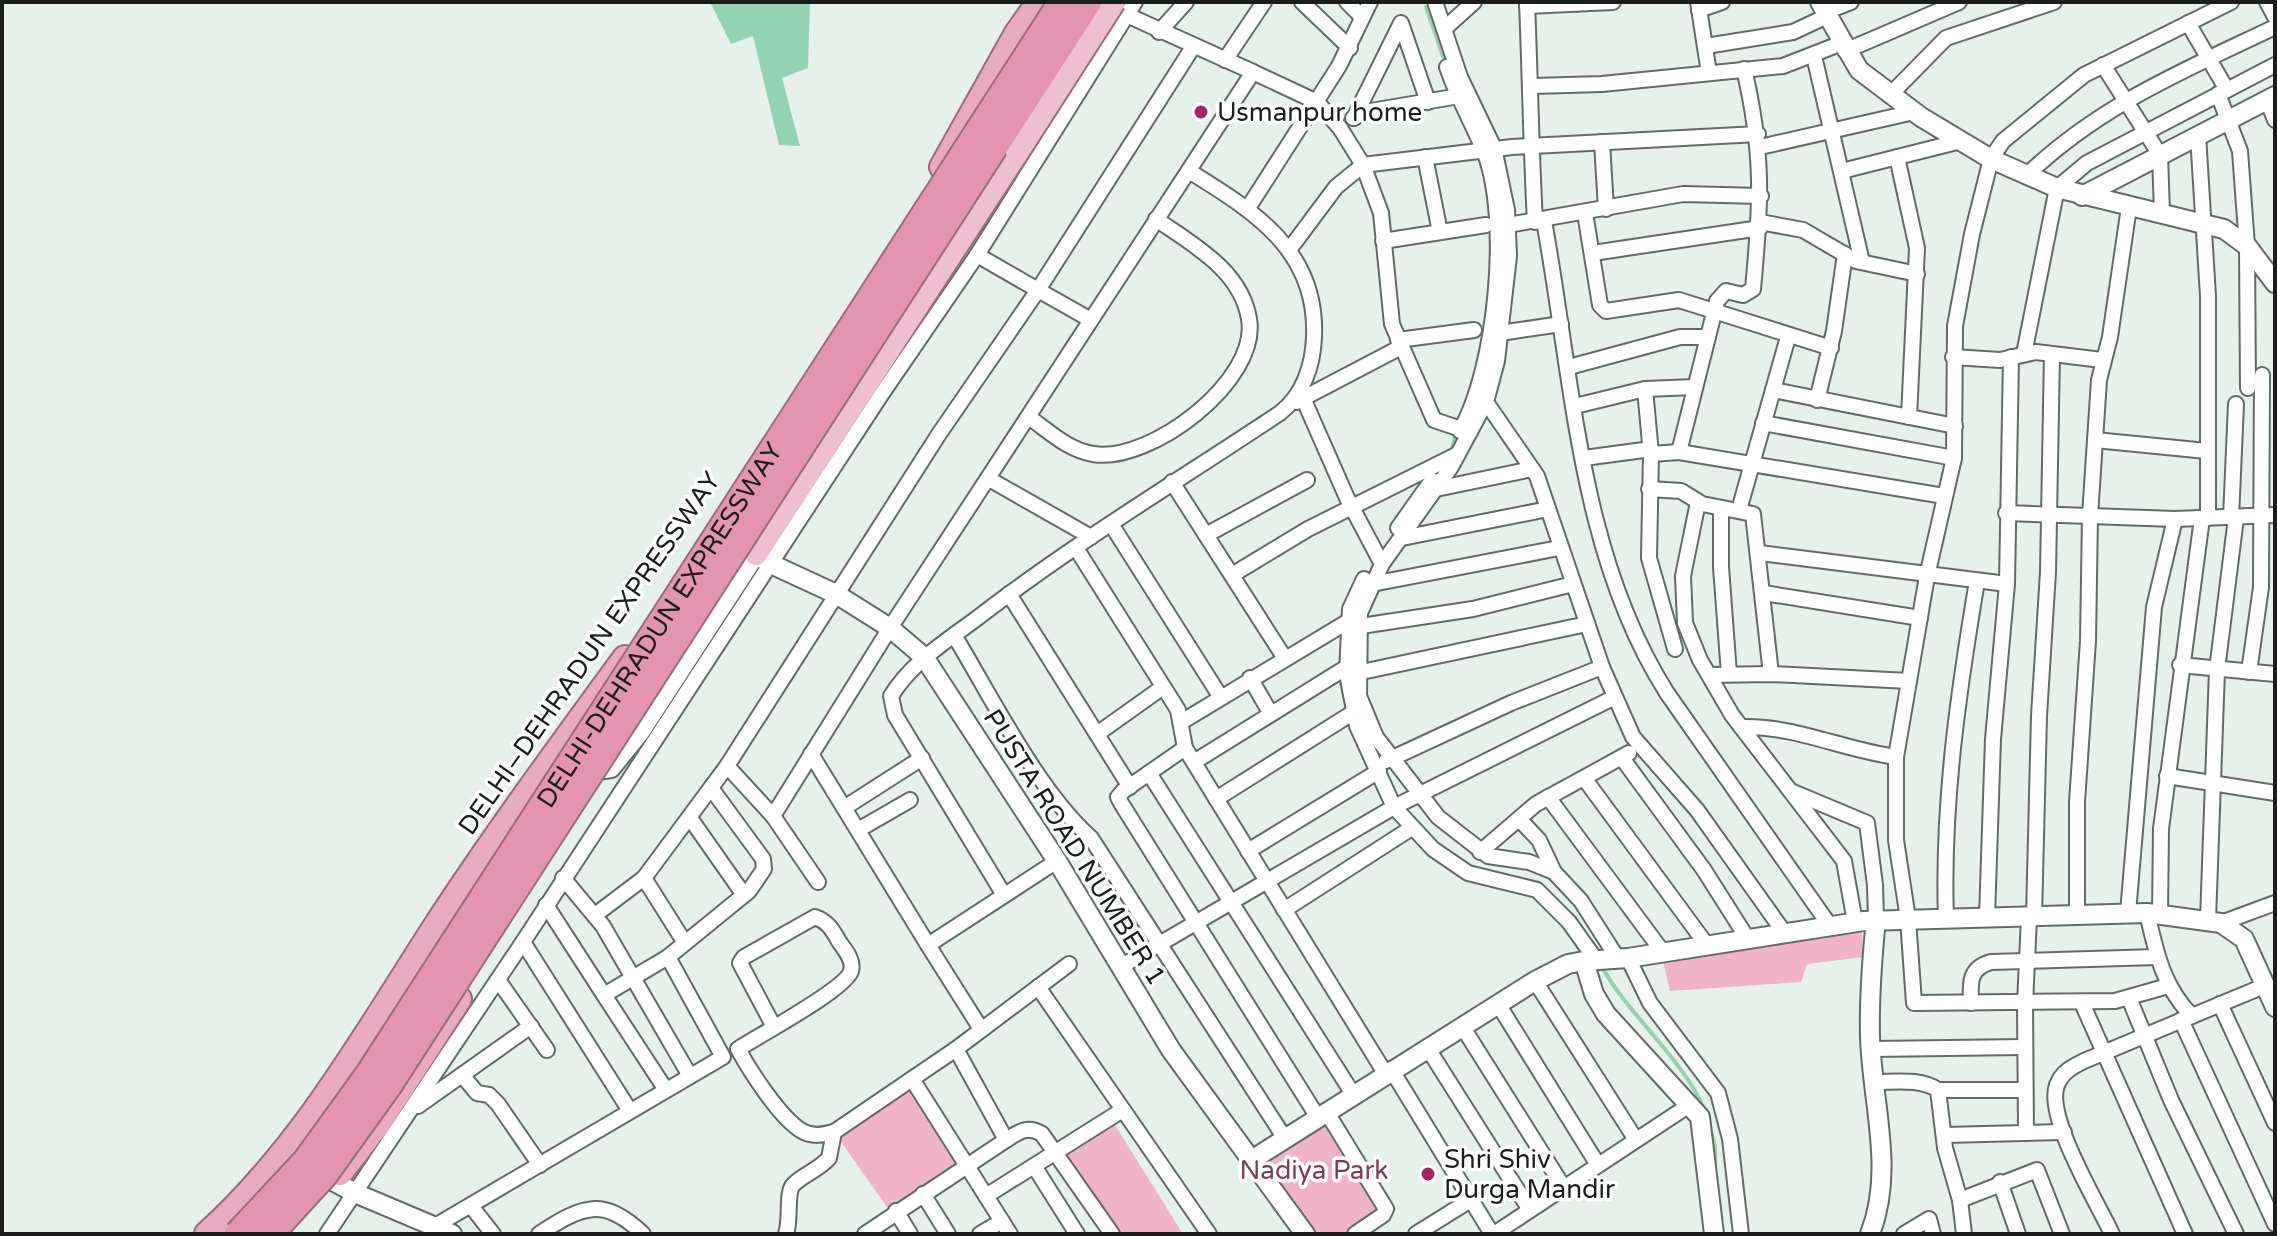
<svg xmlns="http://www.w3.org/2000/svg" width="2277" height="1236" font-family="'Varela Round',sans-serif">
	<rect width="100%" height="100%" fill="#e5f1ea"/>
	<!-- green -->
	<g fill="#f0b3c8">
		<path d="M1862,930L1863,957L1807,964L1801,982L1670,991L1662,957Z"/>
		<path d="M912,1079L962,1160L892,1214L834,1132Z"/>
		<path d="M1326,1111L1382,1216L1352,1234H1310L1260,1155Z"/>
		<path d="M1115,1125L1183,1234H1105L1059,1160Z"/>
	</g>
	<!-- water -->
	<path fill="#94d3b2" d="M710,2H810L808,68L782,78L800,146L779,145L753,36L731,44Z"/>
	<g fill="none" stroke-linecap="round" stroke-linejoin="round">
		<!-- stream -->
		<g stroke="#94d3b2" stroke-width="4">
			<path d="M1426,7L1446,65"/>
			<path d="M1451,454L1456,433"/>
			<path d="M1340,677L1344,696"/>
			<path d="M1358,743L1367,765"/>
			<path d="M1495,873L1540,883L1573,918"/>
			<path d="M1602,967C1629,1016 1687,1063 1705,1112"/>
			<path d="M1710,1128L1715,1146V1171"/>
		</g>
		<!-- minor casing -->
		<g stroke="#626c66" stroke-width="18">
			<g id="minor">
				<path d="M1302,2L1350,48"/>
				<path d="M1347,2L1361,16"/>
				<path d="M1435,2L1460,77L1494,148L1507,210L1509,256L1497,361L1486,402L1451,467L1382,564L1360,613L1359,696L1376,737L1438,817L1488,856L1529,862L1554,872L1581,901L1618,959"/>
				<path d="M1527,2C1530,75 1531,148 1535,222"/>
				<path d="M1698,2L1709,73"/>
				<path d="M2267,2L2275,17"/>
				<path d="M1527,6L1613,2"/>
				<path d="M1699,10L1722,2"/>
				<path d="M1118,11L1253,72"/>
				<path d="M1825,12L1851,2"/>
				<path d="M2188,23L2227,90"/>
				<path d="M1444,29L1474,2"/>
				<path d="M1159,32L1186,2"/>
				<path d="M1706,46L1793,32L1827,16"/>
				<path d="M1845,51L1959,2"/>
				<path d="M1814,56L1862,262"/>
				<path d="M1225,60L1264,2"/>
				<path d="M2103,65L2160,155L2162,213"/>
				<path d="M1447,67C1457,97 1472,122 1484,151C1511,218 1496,369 1460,431"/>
				<path d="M1533,86L1602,84L1783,66L1842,43"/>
				<path d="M2218,94L2240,151L2247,246L2248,388"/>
				<path d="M1890,95L1946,38L2054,2"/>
				<path d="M2267,100L2275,120"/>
				<path d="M1353,118L1365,112L1465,95"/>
				<path d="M1354,118L1401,23L1428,102"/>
				<path d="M2198,135L2208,296V518"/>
				<path d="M1602,142L1606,209"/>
				<path d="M1760,147L1914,112"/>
				<path d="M1425,157L1440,232"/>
				<path d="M1897,157L1917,248L1909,417"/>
				<path d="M1842,171L1961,141"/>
				<path d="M2027,175C2100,105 2185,70 2275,27"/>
				<path d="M1248,208L1339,66L1370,2"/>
				<path d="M1585,213L1600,305L1606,311L1679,300L1831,348"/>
				<path d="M1544,221C1573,379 1579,555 1667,693L1830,926"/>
				<path d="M1760,222L1803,230L1856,261L1917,274"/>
				<path d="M1508,225L1683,194L1761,196"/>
				<path d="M1383,241L1486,225"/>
				<path d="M1289,250L1336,187L1363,165L1512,147L1758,134"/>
				<path d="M1593,253L1760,228"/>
				<path d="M1091,320L1038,290L1193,47"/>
				<path d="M1500,333L1561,324"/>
				<path d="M1398,340L1474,330"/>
				<path d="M2024,354L2057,188L2087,163L2275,65"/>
				<path d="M1953,357L2000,360L2036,352L2102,360"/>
				<path d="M1569,367L1680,337H1708"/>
				<path d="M1645,389L1651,454L1649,558L1675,649"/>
				<path d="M1773,390L1955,426"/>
				<path d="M1303,398L1347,498L1382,564"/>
				<path d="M1817,400L1834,331L1845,254"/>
				<path d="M1296,402L1401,347"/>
				<path d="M1486,402L1537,476L1602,667L1633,737L1697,810L1786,935"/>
				<path d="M1575,406L1645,389L1695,387"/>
				<path d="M1030,418C1050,432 1068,450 1093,454C1149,464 1260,381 1249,319C1241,270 1193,245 1156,219"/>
				<path d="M1763,423L1954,458"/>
				<path d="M2095,440L2207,451"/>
				<path d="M1679,452L1717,301L1726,291L1743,295L1753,289C1761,204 1764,154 1744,69"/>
				<path d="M1651,454L1679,452L1944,496"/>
				<path d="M1584,458L1651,449"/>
				<path d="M989,479L1091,537"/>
				<path d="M1172,482L1284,657"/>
				<path d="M1436,489L1532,469"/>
				<path d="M1649,489L1681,491L1702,504L1753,514L1771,674"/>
				<path d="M1698,502L1683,576L1685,623L1700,660L1732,715L1844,861L1855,922"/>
				<path d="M1721,508V567L1729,674"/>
				<path d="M1739,510L1788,337"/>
				<path d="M2006,513L2175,519L2275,515"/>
				<path d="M2231,518L2236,404"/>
				<path d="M1111,524L1220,696"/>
				<path d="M1398,528L1432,480"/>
				<path d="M1206,535L1307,480"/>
				<path d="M1402,538L1548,509"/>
				<path d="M1076,548L1178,710L1185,748L1385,1073"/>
				<path d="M1760,553L2007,584"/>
				<path d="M1232,575L1308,529L1458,454"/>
				<path d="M1364,579L1350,609L1347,674L1357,726L1394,807L1433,849L1468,873L1537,890L1569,922L1596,960"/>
				<path d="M1372,584L1559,548"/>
				<path d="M1764,593L1920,618"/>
				<path d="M1009,594L1130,787"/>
				<path d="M1361,626L1473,609L1573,584"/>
				<path d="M954,635C992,698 1038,791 1091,838L1284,1137"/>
				<path d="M2180,665L2275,674"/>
				<path d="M2249,672L2261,587L2262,375"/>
				<path d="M1357,673L1587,624"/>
				<path d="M1710,675L1771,674L1909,681"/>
				<path d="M1250,678L1271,714"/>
				<path d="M1183,721L1357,616"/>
				<path d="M1741,727C1793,725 1844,750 1896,757"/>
				<path d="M1097,734L1163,687"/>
				<path d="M1185,748L1123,791L1118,797L1121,803L1317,1116"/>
				<path d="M811,754L928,945L1057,861"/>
				<path d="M1622,758L1704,870L1749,941"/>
				<path d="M1386,761L1511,703L1602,667"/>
				<path d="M1194,762L1347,667"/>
				<path d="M727,766L773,816L890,628L1253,72L1317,102L1340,128L1363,165L1381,213L1392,324L1434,420L1470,432"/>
				<path d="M1149,773L1353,1094"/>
				<path d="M2167,776L2275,793"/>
				<path d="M1584,778L1706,944"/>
				<path d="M1793,792L1867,823L1875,885L1876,919"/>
				<path d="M1548,797L1662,951"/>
				<path d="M1216,799L1354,712"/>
				<path d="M844,808L922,758"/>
				<path d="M773,816L818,882"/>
				<path d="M690,818L744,895"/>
				<path d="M1519,819L1539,840L1554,872"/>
				<path d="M858,830L910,800"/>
				<path d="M1248,851L1379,771"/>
				<path d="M1480,852L1536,804L1629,753"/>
				<path d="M563,878L603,926L690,1076"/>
				<path d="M644,878L685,943"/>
				<path d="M1004,895L895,715L891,696C911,663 945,642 976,619C1073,544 1178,481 1280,413C1303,395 1313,366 1314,337C1318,251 1255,212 1189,171"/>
				<path d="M546,905L604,995"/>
				<path d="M1284,910L1410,829"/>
				<path d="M2077,912V802L2088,641L2090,516L2099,380L2110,337L2129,207"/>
				<path d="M2128,913L2154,607L2175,519"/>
				<path d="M2147,913C2156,952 2163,987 2192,1016"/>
				<path d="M2160,914L2161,829L2202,518"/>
				<path d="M595,915L644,878L727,766L939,434L1038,290L977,255"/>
				<path d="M1987,917L1993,739L2007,584L2011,357"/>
				<path d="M2034,917L2039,716L2048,572L2052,354"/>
				<path d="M1946,919C1942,805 1958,694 1977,581"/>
				<path d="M2208,920L2217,670L2236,518"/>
				<path d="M2221,923L2275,903"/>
				<path d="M523,942L630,1111"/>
				<path d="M928,945L981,1029"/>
				<path d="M1628,958L1650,1003L1718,1093L1730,1139L1741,1234"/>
				<path d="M1120,967L1394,807L1613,698"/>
				<path d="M498,980L547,1050"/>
				<path d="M1535,981L1636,1140"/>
				<path d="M2168,986L2115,1001L1914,1003L1908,919L1896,840V757L1927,576L1954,458L1955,326L1972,234L1991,159L2003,141L2084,75L2231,2"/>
				<path d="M1038,987L1209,1234"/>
				<path d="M2129,998L2171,1100L2236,1234"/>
				<path d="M1971,1003C1970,983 1969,968 1991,962L2157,957"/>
				<path d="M2082,1003L2185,1234"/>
				<path d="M1498,1004L1598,1165"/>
				<path d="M2220,1004L2275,1123"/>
				<path d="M2181,1020L2275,1224"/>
				<path d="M1462,1026L1564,1188"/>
				<path d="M774,1027L740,963L744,957L815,917C829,922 833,931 840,943C846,951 854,961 851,971C846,989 758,1036 738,1049C750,1071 780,1118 802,1131C812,1137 823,1135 834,1132L956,1049L1069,964"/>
				<path d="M1427,1047L1530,1210"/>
				<path d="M1871,1049L2025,1047"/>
				<path d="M1391,1069L1492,1234"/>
				<path d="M462,1075L477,1093L489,1095L498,1104L540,1165"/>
				<path d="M912,1079L1010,1234"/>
				<path d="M1874,1082C1895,1082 1921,1078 1938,1090L1945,1148L1960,1200L1964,1234"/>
				<path d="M666,1090L604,995L668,957"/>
				<path d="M1938,1090H2024"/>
				<path d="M418,1106L531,1026"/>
				<path d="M1326,1111L1386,1209L1383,1215L1355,1234"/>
				<path d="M2026,1132L2025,1004L2029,917"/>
				<path d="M1945,1135L2064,1132"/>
				<path d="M1006,1140C1019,1132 1027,1125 1042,1134L1112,1234"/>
				<path d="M1034,1166L1077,1234"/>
				<path d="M2000,1182L2018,1234"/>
				<path d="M923,1194L948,1234"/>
				<path d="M986,1196L1121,1111"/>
				<path d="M1960,1200L2037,1170L2062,1234"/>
				<path d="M471,1206L493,1234"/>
				<path d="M896,1211L910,1234"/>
				<path d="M435,1226L723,1057L668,957L749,891L764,869L763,859L711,788"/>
				<path d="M327,1234L523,942L881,395L977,255L1135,2"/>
				<path d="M539,1234C582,1206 603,1196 643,1234"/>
				<path d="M786,1234C791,1220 786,1193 793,1185C803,1174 819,1170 829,1158L834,1132"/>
				<path d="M865,1234L1006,1140L956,1049"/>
				<path d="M980,1234L1002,1221"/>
				<path d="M1416,1234L1472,1199"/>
				<path d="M1494,1234L1691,1104"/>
				<path d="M1904,1234L1929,1219L1933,1234"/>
				<path d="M2112,1234C2097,1202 2045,1117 2057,1085C2062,1072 2072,1067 2084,1061L2264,986"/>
			</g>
		</g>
		<!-- tertiary casing -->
		<g stroke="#626c66" stroke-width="22">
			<g id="tertiary">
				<path d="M1820,2L1859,70L1921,117L1991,159L2057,188L2224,229L2247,246L2275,283"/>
				<path d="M2082,196L2275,96"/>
				<path d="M746,548L771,564L836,594L890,628L924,657L1057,861L1171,1050L1305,1234"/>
				<path d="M585,767L597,770L611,768L640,732L756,554"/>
				<path d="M1584,961L1594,994L1606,1014L1700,1117L1714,1234"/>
				<path d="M1250,1161L1535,981L1568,964L1584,961L1628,958L1864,921L2147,913L2221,923L2244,939L2275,1007"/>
				<path d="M313,1170L355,1193L452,1234"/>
				<path d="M1870,1234C1895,1170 1872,1104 1870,1037C1869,998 1872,959 1876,919"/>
			</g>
		</g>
		<!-- primary casing -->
		<g stroke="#9c6b7c" stroke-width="26">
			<path id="primary" d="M756,554L1017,153"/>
		</g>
		<!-- trunk casing -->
		<g stroke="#9c6b7c" stroke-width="28">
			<g id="trunk">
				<path d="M942,167L1017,33L1039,2"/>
				<path d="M340,1173L378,1124L459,999"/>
				<path d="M207,1234C302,1148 366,1034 435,927C495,835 560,747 625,658"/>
			</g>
		</g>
		<!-- minor -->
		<use href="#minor" stroke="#fff" stroke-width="14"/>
		<!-- tertiary -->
		<use href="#tertiary" stroke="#fff" stroke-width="18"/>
		<!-- primary -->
		<use href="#primary" stroke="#eebfd0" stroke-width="22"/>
		<!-- trunk -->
		<use href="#trunk" stroke="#e8aac0" stroke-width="24"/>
		<!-- primary-bridge casing -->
		<g stroke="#9c6b7c" stroke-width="26" stroke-linecap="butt">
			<path id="primary-bridge" d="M1017,153L1114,2"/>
		</g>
		<!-- motorway-bridge casing -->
		<g stroke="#9c6b7c" stroke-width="30" stroke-linecap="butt">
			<g id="motorway-bridge">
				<path id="s1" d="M238,1234L306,1161L369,1074L1062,2"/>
				<path d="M270,1234L324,1175L388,1086L1088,2"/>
			</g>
		</g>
		<!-- primary-bridge -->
		<use href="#primary-bridge" stroke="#eebfd0" stroke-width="22"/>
		<!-- motorway-bridge -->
		<use href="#motorway-bridge" stroke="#e394b0" stroke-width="26"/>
	</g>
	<!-- markers -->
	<g fill="#aa2064" stroke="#fff" stroke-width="3">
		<circle cx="1201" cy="112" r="8"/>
		<circle cx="1428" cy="1174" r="8"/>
	</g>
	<g text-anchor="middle" stroke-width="7" stroke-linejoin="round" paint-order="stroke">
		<!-- poi labels -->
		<g font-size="26" fill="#191e1b" stroke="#fff" text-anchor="start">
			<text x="1217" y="121">Usmanpur home</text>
			<text x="1444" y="1168">Shri Shiv<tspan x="1444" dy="30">Durga Mandir</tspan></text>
		</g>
		<!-- street labels -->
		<g font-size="26" fill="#191e1b" stroke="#fff">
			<text dy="9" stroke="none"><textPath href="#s1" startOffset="742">DELHI-DEHRADUN EXPRESSWAY</textPath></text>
			<text transform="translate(589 653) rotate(-55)" y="9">DELHI–DEHRADUN EXPRESSWAY</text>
			<text transform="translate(1075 847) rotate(58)" y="9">PUSTA ROAD NUMBER 1</text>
		</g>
		<!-- park labels -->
		<g font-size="26" fill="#863a59" stroke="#fff">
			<text x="1314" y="1179">Nadiya Park</text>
		</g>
	</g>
	<!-- border -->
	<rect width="2277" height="1236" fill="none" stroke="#191e1b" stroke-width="8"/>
</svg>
